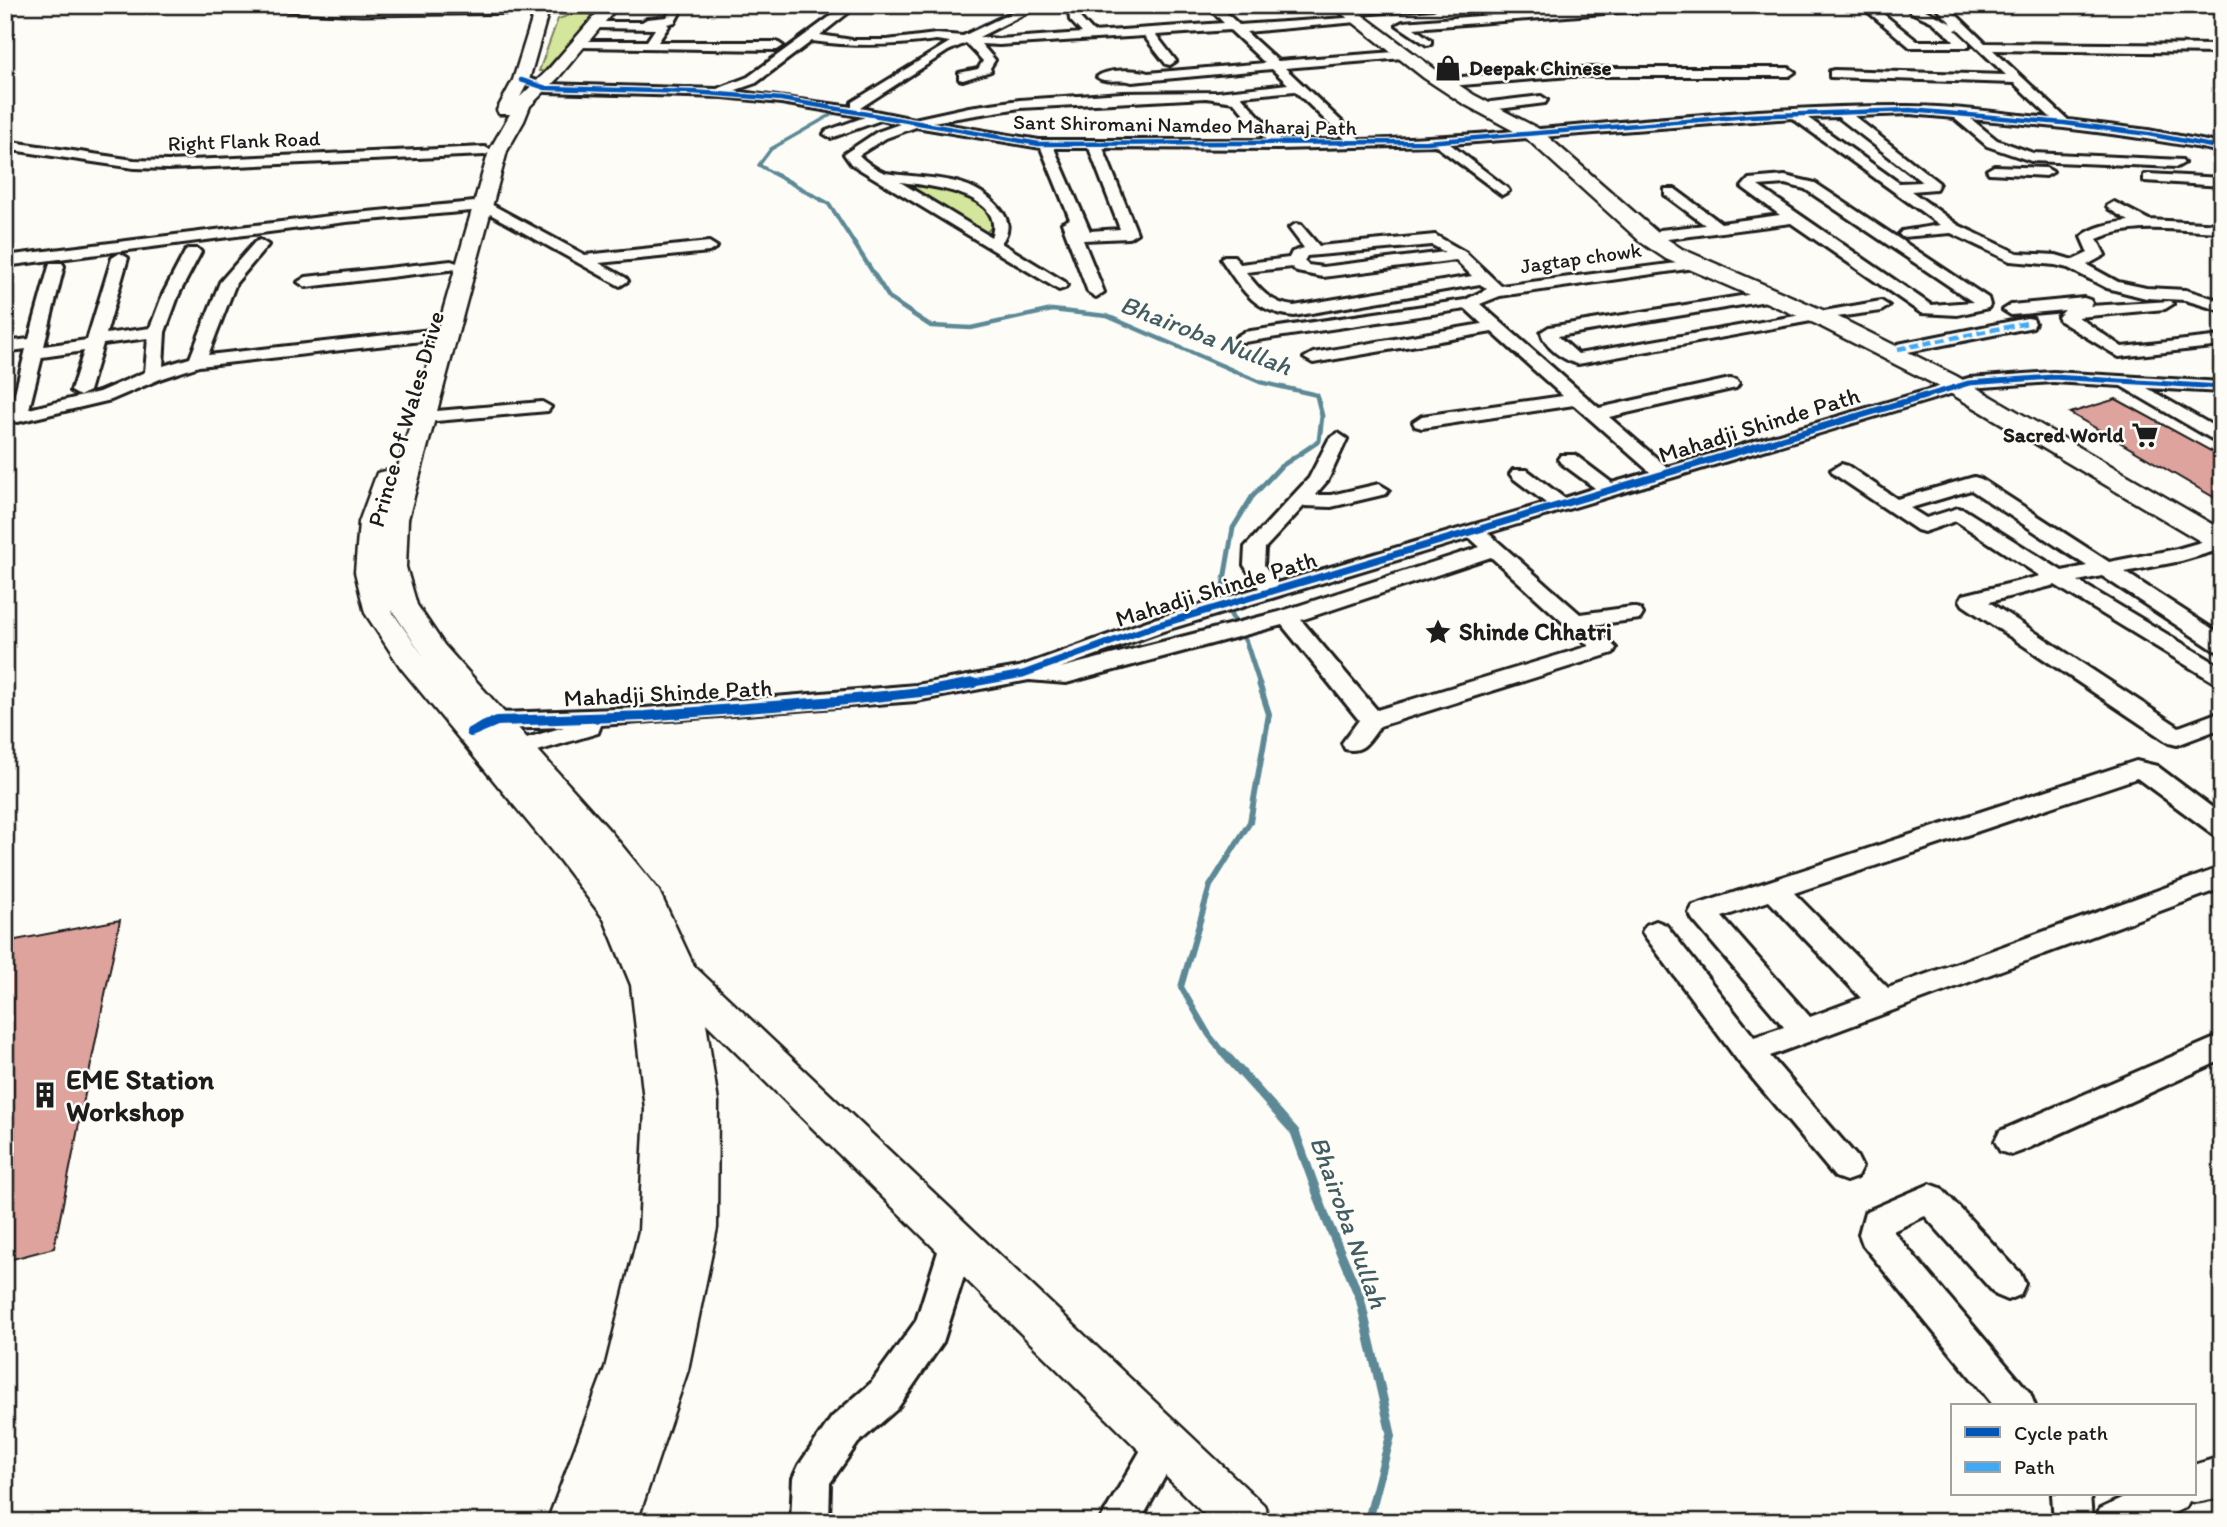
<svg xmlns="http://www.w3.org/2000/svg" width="2227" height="1527" font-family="Itim,sans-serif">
	<rect width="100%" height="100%" fill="#fdfcf7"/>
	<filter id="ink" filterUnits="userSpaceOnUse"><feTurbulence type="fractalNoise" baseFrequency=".0143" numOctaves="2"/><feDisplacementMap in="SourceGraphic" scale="14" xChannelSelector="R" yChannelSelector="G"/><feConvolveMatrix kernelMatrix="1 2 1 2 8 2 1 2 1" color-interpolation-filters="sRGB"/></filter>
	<g filter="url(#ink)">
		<!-- green -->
		<g fill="#d3e69b" stroke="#78815c" stroke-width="2">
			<path d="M576,13L590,14L593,18L544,71H539L558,19Z"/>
			<path d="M911,186L977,192L994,224L986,233Z"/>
		</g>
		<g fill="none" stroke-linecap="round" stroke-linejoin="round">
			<!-- stream-far4 -->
			<g stroke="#5c8995" stroke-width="3.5">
				<path d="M911,66L942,45L1023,5"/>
				<path d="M776,175L759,165L771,149L857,100"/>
			</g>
			<!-- stream-far3 -->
			<path stroke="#5c8995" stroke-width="4.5" d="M773,173L829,204L890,299L931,326L971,328L1052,310L1107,316L1260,382L1317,395L1318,398"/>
			<!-- stream-far2 -->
			<path stroke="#5c8995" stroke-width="5" d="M1260,685L1246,642L1221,597L1233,528L1252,497L1280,467L1319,441L1322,416L1317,396"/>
			<!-- stream-far1 -->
			<path stroke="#5c8995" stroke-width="6" d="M1224,1054L1209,1035L1181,987L1210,886L1250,822L1269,714L1259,683"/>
			<!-- stream -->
			<path stroke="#5c8995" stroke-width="9" d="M1223,1052L1295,1132L1327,1221L1360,1298L1391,1434L1368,1522"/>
		</g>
		<!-- building -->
		<g fill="#dda39c" stroke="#1c1c1c" stroke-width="2">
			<path d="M2116,399L2222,457V502L2070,413Z"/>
			<path d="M120,920L54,1248L5,1261V942Z"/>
		</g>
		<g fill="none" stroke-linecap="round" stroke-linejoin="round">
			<!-- minor casing -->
			<g stroke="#1c1c1c" stroke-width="6">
				<g id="minor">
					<path d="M673,5H684L675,22L667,24L669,26L658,42H777L783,46L777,50L579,47L573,44L579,41H647L655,29L595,28L589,25L595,22H642L647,19L667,17Z"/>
					<path d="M846,5H858L820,35L852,40H887L936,34L963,36L1028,5H1042L979,37L999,39L1082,33L1070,20L1069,10L1064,5L1078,6L1081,19L1093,32L1224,23L1206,5H1218L1239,25L1361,17V21L1357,22L1246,32L1278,61L1407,51V57L1403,58L1285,68L1361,140C1544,135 1726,105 1908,106C1956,106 2004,114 2051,118L2014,83L1830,77V71L1834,70L2006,75L1958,29L1955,30L1969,43V47H1910L1860,5H1872L1917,41H1954L1933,22L1911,12L1904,5H1916L1952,24L1934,5H1946L1985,43L2222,45V53L1993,50L2068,120L2148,130L2222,144V152C2138,136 2056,126 1971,119L1997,140L2033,153L2182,160L2184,163L2177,167L2031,161L1987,146L1954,118L1910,114L1854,116L1939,183L1936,189L1911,191L1958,225L2017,253L2056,255L2073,260L2088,253L2081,237C2093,226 2113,223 2129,221L2109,209L2107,206L2114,202L2149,220L2222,224V232C2181,231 2135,222 2097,239L2105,255L2087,265L2118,282L2146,288L2186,290L2222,301V311L2185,300L2146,298L2107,288L2068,268L2055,265L2010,261L1951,233L1902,237L1899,234L1902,231L1940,225L1792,118L1450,144L1507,188L1509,191L1502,195L1435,145L1278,149L1103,148L1137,233L1129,238L1083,240L1104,292L1096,297L1088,292L1062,223L1070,219L1041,148L916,127L886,138L859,155C864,161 878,171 886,173C926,180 971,173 1000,209C1010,221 1010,231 1001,243L1065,282L1067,285L1065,288L1059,290L851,164L844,154L877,132L900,124L881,120L831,138L824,134L826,131L865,117L781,103L723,97L546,92L515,80L521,76L547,84L717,89L748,77ZM1230,30L1265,63L1148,73C1135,69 1107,69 1097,77C1106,84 1121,78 1132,82L1272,69L1288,84L1217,92L1122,93L1020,100L969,107L914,119L860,108L948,51L966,43L983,61L978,69L959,73V79L963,80L991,71L990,68L995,60L981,44L999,45L1144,36L1166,64L1170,65L1176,61L1156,35ZM936,40L950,42L852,102V107L733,91L756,83L812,41C855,47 893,46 936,40ZM1295,91L1346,140H1281L1241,96ZM1206,98L1234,102L1266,140H1039L932,122L1020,108ZM1838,117L1922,182L1899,183L1808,118ZM1054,148H1089L1120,229L1090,231ZM900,182C925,185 1008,193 991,237Z"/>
					<path d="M1390,5H1438L1433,8L1348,15L1342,12L1348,9Z"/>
					<path d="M1524,5H1535L1544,11L1621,5H1673L1668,8L1414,28L1431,40V44L1427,45L1397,25L1403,22L1530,12Z"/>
					<path d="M1571,68H1789L1795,72L1789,76H1571L1450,86L1444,82L1450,78Z"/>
					<path d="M1541,96L1547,100L1545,103L1491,110L1485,106L1491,102Z"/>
					<path d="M5,141L134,160L168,161L485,147L492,151L485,155L168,169L134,168L5,149Z"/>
					<path d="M1994,166L2046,168L2053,172L2046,176L1989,173L1987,170Z"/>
					<path d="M2149,174L2222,178V186L2144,181V175Z"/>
					<path d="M1785,176L1815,183L1988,298L1990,305L1988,308L1957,315L1921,313L1791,223L1660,240L1652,235L1660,230L1705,225L1665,195V189H1675L1721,223L1780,215L1742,187L1749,179ZM1785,184L1805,189L1973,302L1931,305L1758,186Z"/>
					<path d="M485,201L585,255L709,242L717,247L709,252L599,263L626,278L628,281L620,286L483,210L346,222L5,266V256L346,214Z"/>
					<path d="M1296,224L1301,225L1319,246L1435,235L1465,252L1501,286L1700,260L1702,263L1700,266L1694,268L1500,296L1480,304L1599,408L1730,379L1736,380L1739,384L1736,388L1609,417L1667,467L1969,378L2053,372L2222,382V392L2147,388L2222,431V445L2121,386L2053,382L1970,388L1488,533L1580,614L1632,607L1640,609L1643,614L1640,619L1593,625L1616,648L1613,653L1380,726C1370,739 1364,754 1345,749L1342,743L1359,720L1282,625L1066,683L1029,680L916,701L601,725L598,733L501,762L492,760L489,754L492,748L564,727L501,729L479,737L471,735L467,729L471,723L497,713L645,708L916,685L1019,667L1147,621L1259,588L1244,565L1245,547L1309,478L1329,439L1338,433L1347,439L1328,480L1315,495H1331L1379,484L1389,490L1386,494L1331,507L1304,506L1265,548L1264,565L1277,583L1546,503L1513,478L1510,474L1513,470H1527L1564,498L1595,488L1561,463L1558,459L1561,455H1575L1612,483L1650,472L1574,405L1422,428L1415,426L1413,422L1422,416L1563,396L1492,332L1313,363L1304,358L1313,353L1482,324L1466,309L1244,342L1238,341L1236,337L1244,332L1465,300L1487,289L1480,284L1294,316C1254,312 1242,290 1221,259L1224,256H1234L1240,264L1289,258L1292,252L1304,248L1289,228ZM1432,245L1445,252L1323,267L1308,265L1304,261L1307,256ZM1456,260L1472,276L1294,306C1272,304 1259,290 1246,272L1292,267L1297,272L1323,277ZM1470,538L1480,547L1279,612L1060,668L1163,631ZM1491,557L1589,646L1377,710L1301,620Z"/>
					<path d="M260,240L268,245L236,283L208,355L449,328L457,333L449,338L199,366L160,379L111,400L18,422L12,421L9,417L26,349L5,352V342L29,339L50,263H62L64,266L44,346L87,340L112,258L120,253L128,258L106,334L150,328L163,294L185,252L188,249H198L201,252L179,294L165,332L163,366L190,358L220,282L255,242ZM148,338L145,372L99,392L29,409L42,357L84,351L71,391L80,396L89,391L103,344Z"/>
					<path d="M451,261L457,263L459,266L457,269L306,287L298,282L306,277Z"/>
					<path d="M1772,291L1780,296L1778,299L1558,336L1578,354L1881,301L1889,306L1881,311L1822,319L1578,364C1563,360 1545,348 1541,332L1549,327Z"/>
					<path d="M2084,298L2090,300L2092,303L2090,306L2171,301L2173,304L2165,309L2078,317L2122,347L2222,336V346L2119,357L2060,321L2058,317L2065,310L2011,315L2003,310L2011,305Z"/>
					<path d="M2027,318L2033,319L2035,323L2033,327L1898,354L1889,349L1898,344Z"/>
					<path d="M542,402L551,407L548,411L425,422L416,417L425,412Z"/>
					<path d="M1841,464L1848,466L1897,499L1974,477L1981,479L2109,562L2177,549L2222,536V549L2181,561L2125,572L2222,635V652L2214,650L2102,576L2078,581L2222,667V684L2214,682L2055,585L1989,602L2179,727L2222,711V728L2177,745L2169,743L1963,605L1960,600L1963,595L2040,576L1956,521L1924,532L1917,530L1834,474L1831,470ZM1971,490L2087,566L2062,571L1965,510L1958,508L1926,518L1910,508Z"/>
					<path d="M2136,761L2157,766L2222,815V837L2213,834L2137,778L1794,893L1888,988L2222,867V888L1770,1056L1857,1157L1862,1167L1857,1177L1846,1181L1835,1177L1738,1061L1642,932L1646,925L1656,921L1666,925L1754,1037L1784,1027L1693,920L1689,913L1693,906ZM1769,901L1861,998L1810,1017L1722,917Z"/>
					<path d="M2222,1035V1060L2022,1151L2011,1155L2000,1151L1995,1141L2000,1131Z"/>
					<path d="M1930,1184L1941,1188L2020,1273L2025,1284L2020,1295L2008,1300L1996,1295L1925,1216L1893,1231L2030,1393L2035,1406H1994L1863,1245L1859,1234L1865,1212Z"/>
					<path d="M958,1227L970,1231L975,1242L943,1342L897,1409L858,1443L830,1483L829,1522H791L793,1478L799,1465L832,1417L871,1383L916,1321L941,1242L946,1231Z"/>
					<path d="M1166,1424L1179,1429L1184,1442L1140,1522H1099L1153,1429Z"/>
					<path d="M2217,1458L2222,1460V1501C2208,1495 2201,1505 2189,1501L2186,1507L2156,1522H2094L2100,1509L2132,1494H2194V1465Z"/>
					<path d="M2052,1494H2090L2092,1522H2054Z"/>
				</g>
			</g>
			<!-- tertiary casing -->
			<g stroke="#1c1c1c" stroke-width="5">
				<path id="tertiary" d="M238,5H619L559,77L530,106L524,121L507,151L408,519L406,567L417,605L444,645L610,831L659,891L694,966L1264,1505L1271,1522H1212L706,1023L718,1102L717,1228L688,1370L637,1522H547L605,1368L639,1231L645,1109L631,985L604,919L560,861L401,668L365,613L355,572L359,522L377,473L386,471L396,474L489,151L510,114H499L497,110L513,80L534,13L361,15L245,9ZM598,12L547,71L520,97L529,80L548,13ZM392,610L424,657L393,613Z"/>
			</g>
			<!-- secondary casing -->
			<g stroke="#1c1c1c" stroke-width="5">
				<path id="secondary" d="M1331,5H1349L1436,70L1474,95L1539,129L1658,233L1682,249L1832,314L1956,376L2222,530V551L2212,548L1938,386L1816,324L1666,259L1642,243L1525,137L1462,103L1424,78Z"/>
			</g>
			<!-- minor -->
			<use href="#minor" fill="#fdfcf7" fill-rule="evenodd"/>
			<!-- tertiary -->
			<use href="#tertiary" fill="#fdfcf7" fill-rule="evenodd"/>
			<!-- secondary -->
			<use href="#secondary" fill="#fdfcf7" fill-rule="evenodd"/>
			<!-- quiet -->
			<path stroke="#3fa9f5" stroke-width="4.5" stroke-dasharray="9 4.5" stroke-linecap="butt" d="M1898,349L2027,323"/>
			<!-- cycleway-far3 casing -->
			<g stroke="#fdfcf7" stroke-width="7">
				<path id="cycleway-far3" d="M521,80L546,88L693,92L781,99L1039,144L1427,142L1749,116L1910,110L2064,123L2148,134L2222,148"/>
			</g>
			<!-- cycleway-far2 casing -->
			<g stroke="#fdfcf7" stroke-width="8">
				<path id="cycleway-far2" d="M1919,398L1969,383L2053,377L2222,387"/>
			</g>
			<!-- cycleway-far1 casing -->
			<g stroke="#fdfcf7" stroke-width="10">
				<path id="cycleway-far1" d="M963,685L1023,674L1155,626L1925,396"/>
			</g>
			<!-- cycleway casing -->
			<g stroke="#fdfcf7" stroke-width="14">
				<path id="cycleway" d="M471,732L497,721L645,716L837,701L930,691L973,683"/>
			</g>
			<!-- cycleway-far3 -->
			<use href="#cycleway-far3" stroke="#0057b8" stroke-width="4.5"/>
			<!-- cycleway-far2 -->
			<use href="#cycleway-far2" stroke="#0057b8" stroke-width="5"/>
			<!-- cycleway-far1 -->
			<use href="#cycleway-far1" stroke="#0057b8" stroke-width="7"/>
			<!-- cycleway -->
			<use href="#cycleway" stroke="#0057b8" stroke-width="10"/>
		</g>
	</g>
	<!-- icons -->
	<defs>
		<g id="shop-bare" transform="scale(2.1)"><path d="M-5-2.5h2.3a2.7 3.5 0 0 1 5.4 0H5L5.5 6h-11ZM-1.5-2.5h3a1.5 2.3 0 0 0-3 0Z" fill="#1c1c1c" stroke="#fdfcf7" stroke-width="2.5" paint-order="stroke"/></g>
		<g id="supermarket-bare" transform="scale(2.1)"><path d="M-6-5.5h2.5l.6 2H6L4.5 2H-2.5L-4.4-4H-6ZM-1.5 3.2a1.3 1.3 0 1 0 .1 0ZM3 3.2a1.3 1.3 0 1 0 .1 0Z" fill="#1c1c1c" stroke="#fdfcf7" stroke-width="2.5" paint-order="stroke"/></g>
		<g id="sight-bare" transform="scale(2.1)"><path d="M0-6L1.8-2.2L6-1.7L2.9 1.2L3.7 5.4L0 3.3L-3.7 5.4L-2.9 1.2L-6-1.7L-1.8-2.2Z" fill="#1c1c1c" stroke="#fdfcf7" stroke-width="2.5" paint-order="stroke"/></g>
		<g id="building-bare" transform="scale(2.1)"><path d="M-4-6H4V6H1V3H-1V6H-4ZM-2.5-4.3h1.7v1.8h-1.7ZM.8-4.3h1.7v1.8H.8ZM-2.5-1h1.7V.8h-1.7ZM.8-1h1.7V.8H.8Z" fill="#1c1c1c" stroke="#fdfcf7" stroke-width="2.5" paint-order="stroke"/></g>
	</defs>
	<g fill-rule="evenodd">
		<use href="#shop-bare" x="1448" y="68"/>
		<use href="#supermarket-bare" x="2145" y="435"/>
		<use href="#sight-bare" x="1438" y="632"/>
		<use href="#building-bare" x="45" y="1095"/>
	</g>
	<g text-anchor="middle" stroke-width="5" stroke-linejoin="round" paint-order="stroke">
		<!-- far-poi labels -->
		<g font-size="21" font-weight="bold" fill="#1c1c1c" stroke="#fdfcf7" text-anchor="start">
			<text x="1469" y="75">Deepak Chinese</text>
			<text x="2124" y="442" text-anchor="end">Sacred World</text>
		</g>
		<!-- far-street labels -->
		<g font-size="21" fill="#1c1c1c" stroke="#fdfcf7">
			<text transform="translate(1185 125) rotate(1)" y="7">Sant Shiromani Namdeo Maharaj Path</text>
			<text transform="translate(244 141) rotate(-2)" y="7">Right Flank Road</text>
			<text transform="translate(1581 258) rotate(-8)" y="7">Jagtap chowk</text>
		</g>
		<!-- street labels -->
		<g font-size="24" fill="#1c1c1c" stroke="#fdfcf7">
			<text transform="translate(406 419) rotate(-74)" y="8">Prince Of Wales Drive</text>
			<text transform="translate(1759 425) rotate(-17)" y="8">Mahadji Shinde Path</text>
			<text transform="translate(1216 589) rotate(-17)" y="8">Mahadji Shinde Path</text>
			<text transform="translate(668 693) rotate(-3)" y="8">Mahadji Shinde Path</text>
		</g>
		<!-- poi labels -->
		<g font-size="24" font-weight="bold" fill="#1c1c1c" stroke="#fdfcf7" text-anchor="start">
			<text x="1459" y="640">Shinde Chhatri</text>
		</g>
		<!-- water labels -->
		<g font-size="26" font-style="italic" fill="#415c62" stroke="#fdfcf7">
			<text transform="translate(1206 335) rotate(21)" y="9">Bhairoba Nullah</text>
			<text transform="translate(1349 1222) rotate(70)" y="9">Bhairoba Nullah</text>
		</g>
		<!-- near-poi labels -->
		<g font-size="28" font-weight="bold" fill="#1c1c1c" stroke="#fdfcf7" text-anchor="start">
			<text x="66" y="1089">EME Station<tspan x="66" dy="32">Workshop</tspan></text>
		</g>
	</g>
	<!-- margin -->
	<rect width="2227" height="1527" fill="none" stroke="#fdfcf7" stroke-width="28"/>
	<rect x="14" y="14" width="2199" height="1499" fill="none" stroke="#1c1c1c" stroke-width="2.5" filter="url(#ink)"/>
	<!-- legend -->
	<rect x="1951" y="1404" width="245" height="91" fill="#fdfcf7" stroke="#a3a29f" stroke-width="2"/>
	<rect x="1965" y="1427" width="35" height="10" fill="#0057b8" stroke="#a3a29f" stroke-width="2"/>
	<text x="2014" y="1440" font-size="21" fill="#1c1c1c">Cycle path</text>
	<rect x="1965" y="1462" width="35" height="10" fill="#3fa9f5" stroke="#a3a29f" stroke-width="2"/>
	<text x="2014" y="1474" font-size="21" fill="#1c1c1c">Path</text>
</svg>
